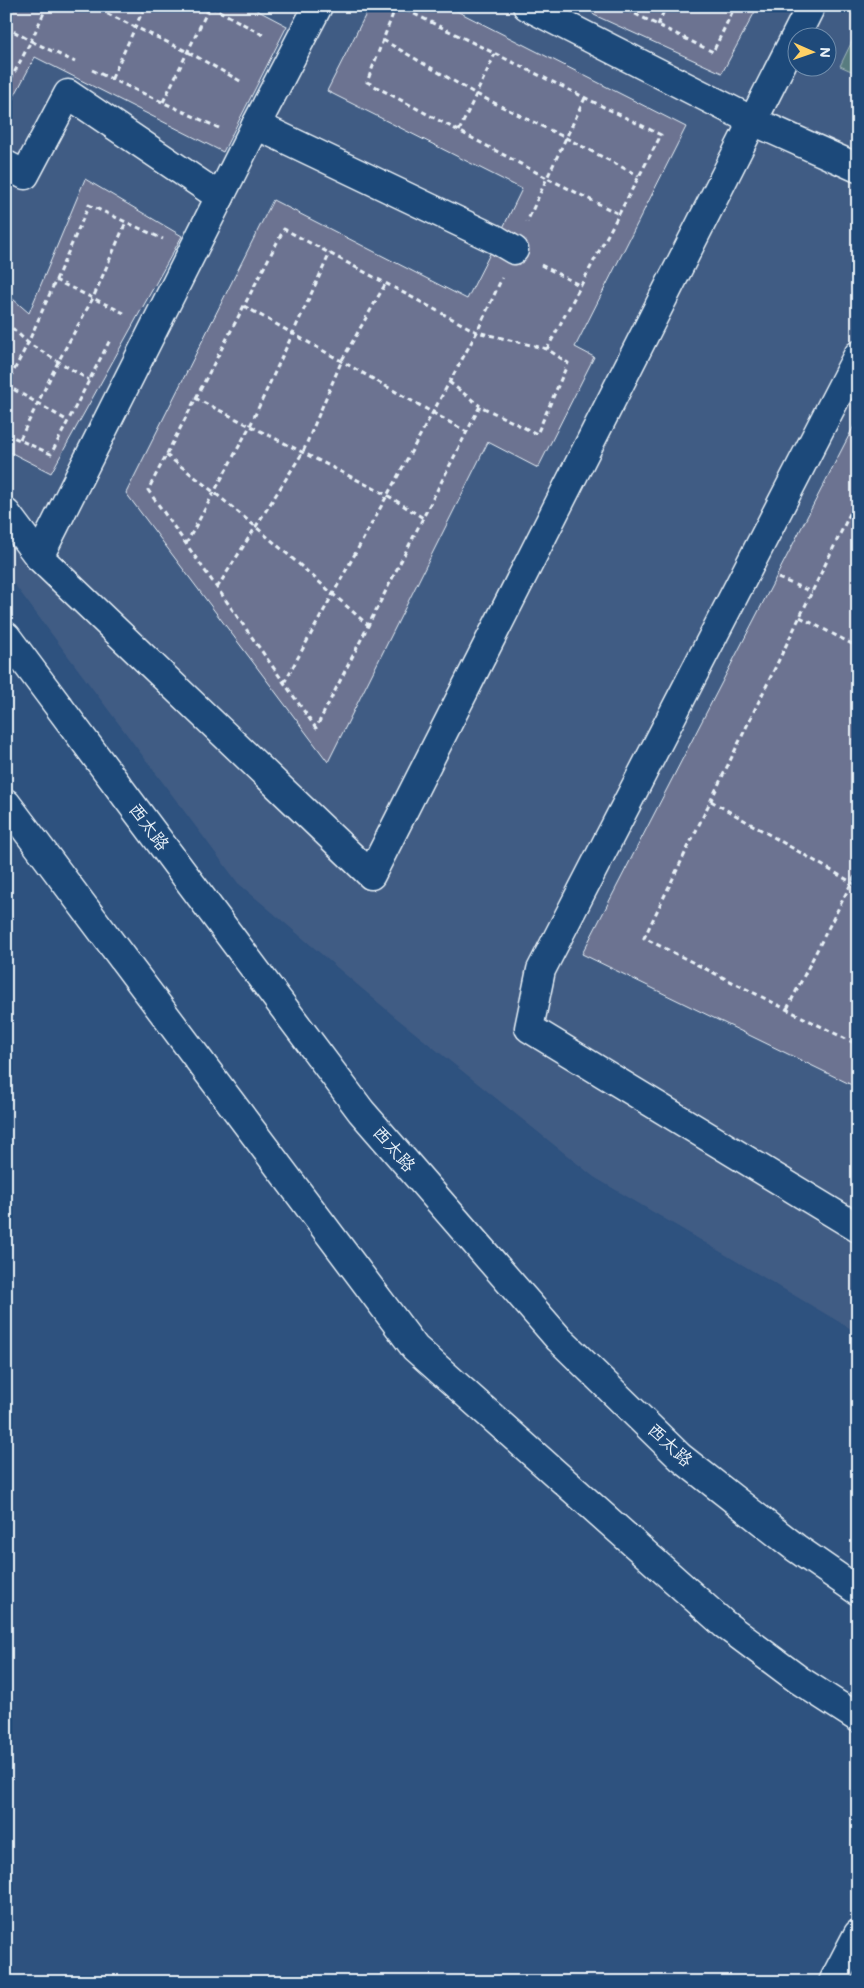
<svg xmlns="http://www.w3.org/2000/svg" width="864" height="1988" font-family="Mali,'LXGW WenKai TC',sans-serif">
	<rect width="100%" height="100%" fill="#2e527f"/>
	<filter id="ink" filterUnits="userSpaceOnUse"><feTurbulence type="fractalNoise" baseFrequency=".02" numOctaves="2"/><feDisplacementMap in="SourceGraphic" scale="10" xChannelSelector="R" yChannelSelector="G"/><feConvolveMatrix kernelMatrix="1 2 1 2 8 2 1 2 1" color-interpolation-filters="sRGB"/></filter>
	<g filter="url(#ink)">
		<!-- built -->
		<path fill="#415c84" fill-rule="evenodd" d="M6,6H858V1333L594,1177L394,1016L238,883L6,573ZM796,38H826V68H796Z"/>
		<!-- pitch -->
		<path fill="#597b7f" stroke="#a0b6bc" d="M858,29V74L840,66Z"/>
		<!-- building -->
		<g fill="#6c7391" stroke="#e8f1f8">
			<path d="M6,6H249L287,26L223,152L35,57L6,112Z"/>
			<path d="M370,6H447L686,127L575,347L594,357L538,468L488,442L328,762L126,493L273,200L467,299L497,240L522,189L327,91Z"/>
			<path d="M587,6H758L722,73L594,15Z"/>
			<path d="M85,179L182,236L51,473L6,450V293L29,313Z"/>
			<path d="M858,418V1088L582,954Z"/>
		</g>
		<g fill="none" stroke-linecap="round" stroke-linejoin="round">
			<!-- street casing -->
			<g stroke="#e8f1f8" stroke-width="31">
				<g id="street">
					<path d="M527,6L753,121L858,168"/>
					<path d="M256,125L497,240L514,250"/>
					<path d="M6,165L25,175L68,94L220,197"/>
					<path d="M858,355L541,970L529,1028L858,1228"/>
					<path d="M6,513L39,557L371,875L811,6"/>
					<path d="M39,557L256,125L318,6"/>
				</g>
			</g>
			<!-- secondary casing -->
			<g stroke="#e8f1f8" stroke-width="31">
				<path id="secondary" d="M833,1982L858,1934"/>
			</g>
			<!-- primary casing -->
			<g stroke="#e8f1f8" stroke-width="31">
				<g id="primary">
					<path d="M6,636L361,1111L559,1339L680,1457L796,1548L858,1591"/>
					<path d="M6,803L415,1348L724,1624L799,1680L858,1718"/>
				</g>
			</g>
			<!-- path -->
			<g stroke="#e8f1f8" stroke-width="3" stroke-dasharray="5 4" stroke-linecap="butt">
				<path d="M91,6L188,52L242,82"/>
				<path d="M396,6L367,82L547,178L527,222"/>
				<path d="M398,6L661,135L547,349L568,363L537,434L480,406L316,728L148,490L284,229L477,332L502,278"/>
				<path d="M619,6L713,52L735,6"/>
				<path d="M658,25L666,6"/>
				<path d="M6,27L31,41L47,6"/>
				<path d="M383,40L476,94L566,138L639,176"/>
				<path d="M92,70L219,128"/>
				<path d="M112,78L145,6"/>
				<path d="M6,88L31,41L75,62"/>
				<path d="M585,98L547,178L619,214"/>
				<path d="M163,102L210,6L265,36"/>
				<path d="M459,131L495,54"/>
				<path d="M6,211L11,203"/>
				<path d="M541,265L581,286"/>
				<path d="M55,280L124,313"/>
				<path d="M244,306L467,432"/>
				<path d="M6,322L28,343L89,205L163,239"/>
				<path d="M449,382L480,406"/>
				<path d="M6,385L68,421"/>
				<path d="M6,386L28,343L89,380"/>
				<path d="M195,398L387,495L423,518"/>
				<path d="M6,434L51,454L110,340"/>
				<path d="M20,439L58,362L93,298L126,222"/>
				<path d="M166,455C237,508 302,567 368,625"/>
				<path d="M858,497L644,938L858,1045"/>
				<path d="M186,544L250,426L330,253"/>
				<path d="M778,578L812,592"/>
				<path d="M217,588L303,452L342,360L386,283"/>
				<path d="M800,617L858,647"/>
				<path d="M284,683L477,332L547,349"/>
				<path d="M711,801L858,886"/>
				<path d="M787,1009L858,870"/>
			</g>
			<!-- street -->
			<use href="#street" stroke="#1f4a7a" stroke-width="28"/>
			<!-- secondary -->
			<use href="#secondary" stroke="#1f4a7a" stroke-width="28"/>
			<!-- primary -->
			<use href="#primary" stroke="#1f4a7a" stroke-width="28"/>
		</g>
	</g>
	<g text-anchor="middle" stroke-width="4.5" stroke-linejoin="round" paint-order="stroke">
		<!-- street labels -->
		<g font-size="18" fill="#e8f1f8" stroke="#1f4a7a">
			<text transform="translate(149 827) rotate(53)" y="6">西太路</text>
			<text transform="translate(394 1149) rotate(49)" y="6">西太路</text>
			<text transform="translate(670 1445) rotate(43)" y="6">西太路</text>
		</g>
	</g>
	<!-- margin -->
	<rect width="864" height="1988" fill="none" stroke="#1f4a7a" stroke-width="25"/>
	<rect x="12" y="12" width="839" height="1963" fill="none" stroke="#e8f1f8" stroke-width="2" filter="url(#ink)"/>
	<!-- north arrow -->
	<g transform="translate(812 52) rotate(92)"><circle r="24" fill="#1f4a7a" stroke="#6f8dac"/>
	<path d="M0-4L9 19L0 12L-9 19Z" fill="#ffd166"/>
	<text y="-8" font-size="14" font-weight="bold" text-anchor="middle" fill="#e8f1f8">N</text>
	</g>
</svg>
